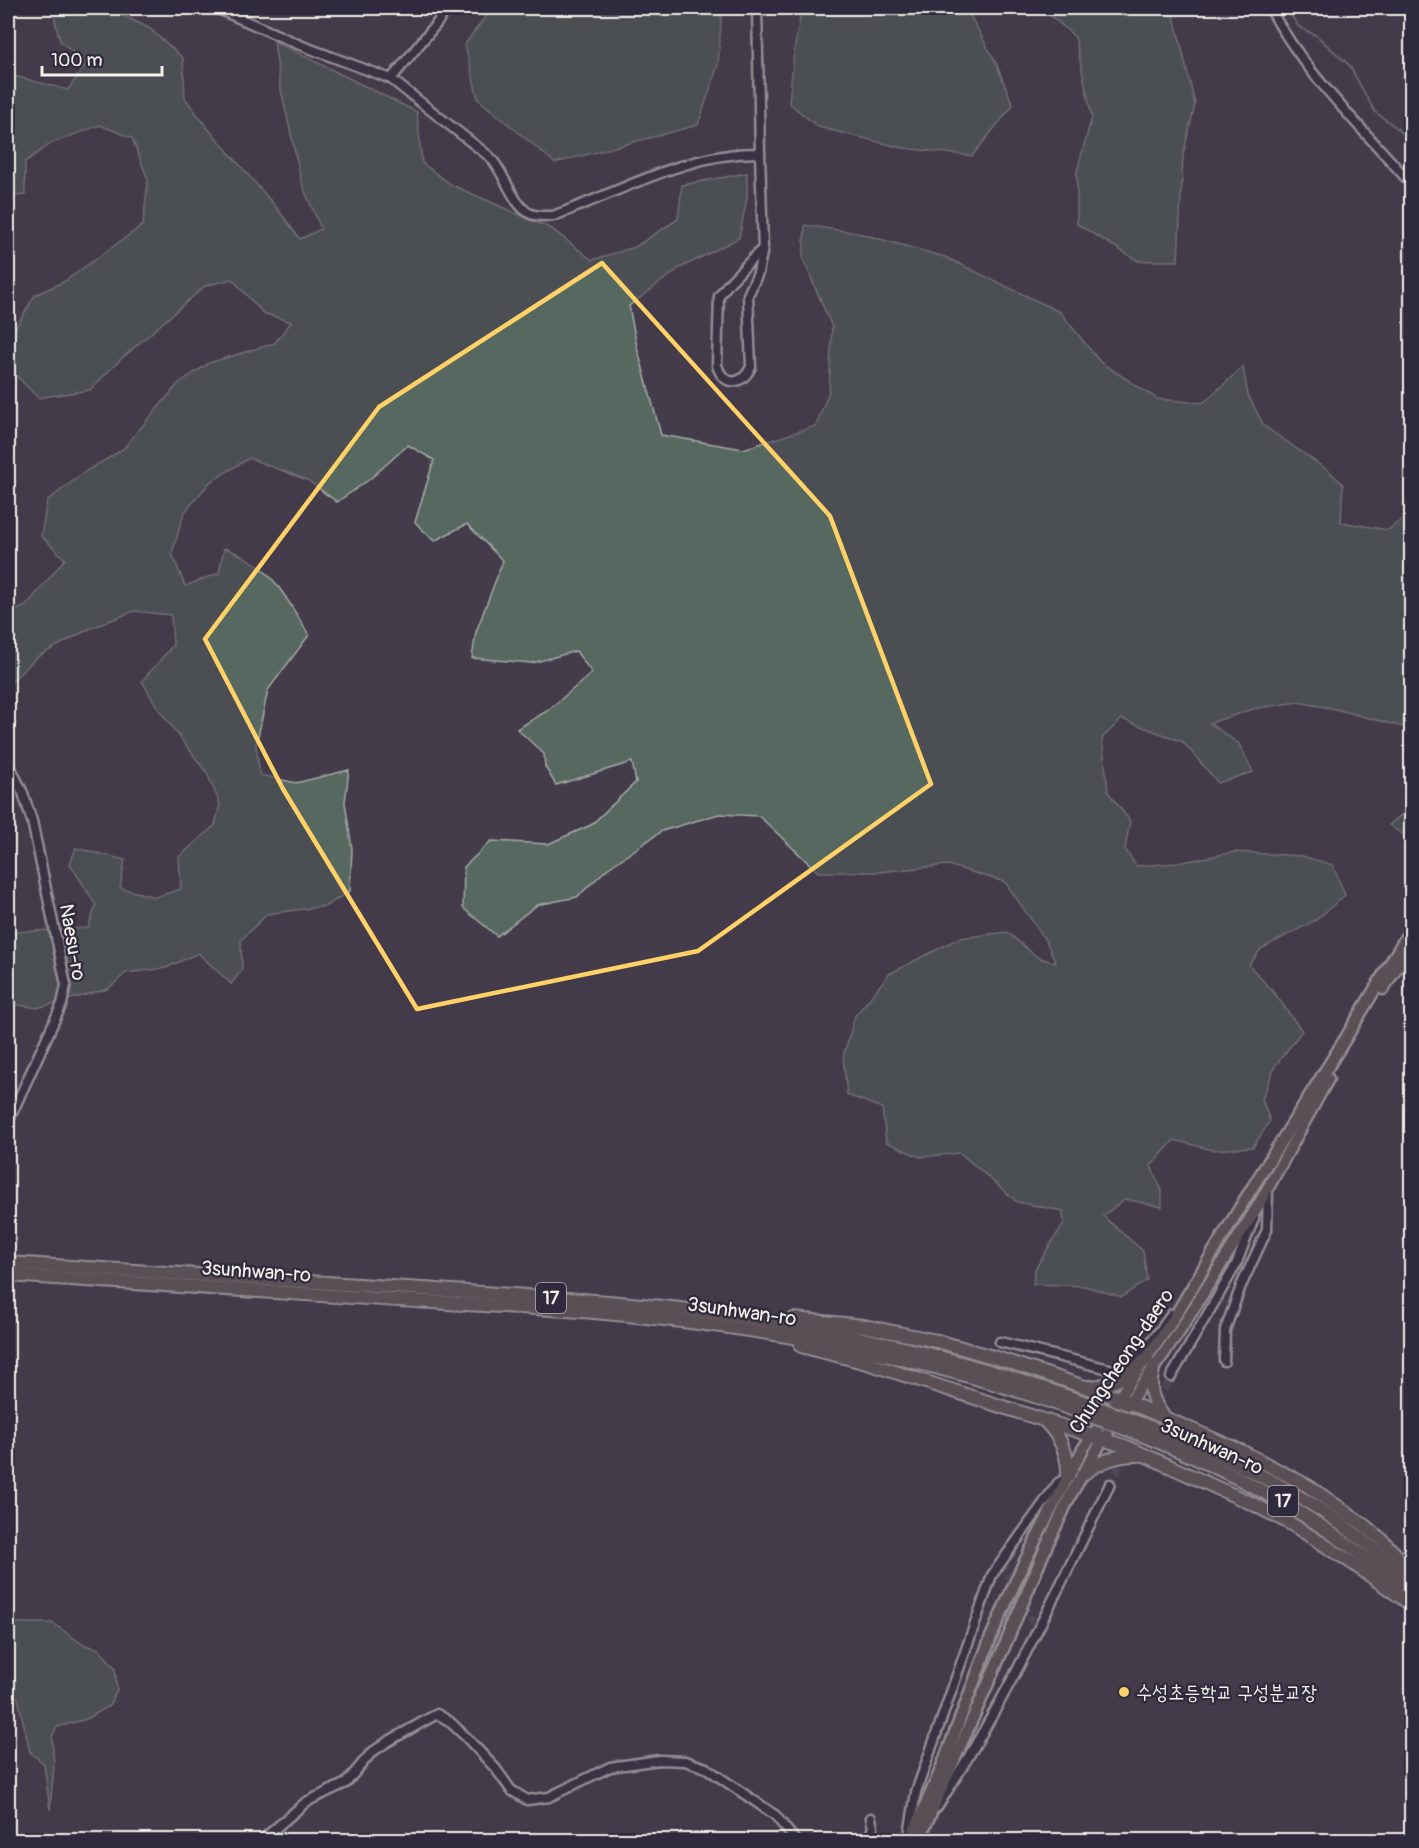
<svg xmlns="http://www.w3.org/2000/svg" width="1419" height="1848" font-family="Pangolin,'Poor Story',sans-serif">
	<rect width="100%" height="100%" fill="#443b4b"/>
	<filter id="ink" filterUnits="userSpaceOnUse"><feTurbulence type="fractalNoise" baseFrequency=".0167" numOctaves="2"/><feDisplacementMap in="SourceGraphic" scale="12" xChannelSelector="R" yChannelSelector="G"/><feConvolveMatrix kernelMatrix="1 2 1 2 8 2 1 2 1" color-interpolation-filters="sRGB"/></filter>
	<g filter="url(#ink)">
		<!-- green -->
		<g fill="#566860" stroke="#a5aca4" stroke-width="1.5">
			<path d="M52,8H107L149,28L183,58L185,98L206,126L276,207L300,239L321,229L302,184L280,85L274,41L417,112L422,163L452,185L552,229L592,260L635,247L678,219L682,185L747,173V198L739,238L680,268L629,306L637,347L661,435L743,449L816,426L829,391L832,327L803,259L805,225L858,233L945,257L1060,312L1100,362L1157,399L1203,403L1243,367L1248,395L1264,426L1329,471L1343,484L1341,522L1388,530L1411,513V729L1331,708L1297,702L1253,709L1210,723L1239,744L1253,772L1218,783L1183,742L1122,719L1102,738L1108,792L1130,821L1125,849L1136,866L1178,863L1234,852L1302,856L1333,865L1345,895L1316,920L1261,949L1249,965L1275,994L1302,1031L1275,1066L1262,1099L1270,1121L1253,1147L1213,1150L1174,1140L1151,1166L1162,1191V1207L1125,1199L1103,1216L1143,1251L1147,1280L1122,1297L1084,1286L1033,1284L1035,1269L1064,1223L1063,1211L1017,1202L960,1153L920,1157L886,1142L882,1108L847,1095L843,1057L855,1016L889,974L959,938L1007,932L1037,957L1056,963L1046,941L1005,882L948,865L879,872H818L759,816L719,814L662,831L607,869L577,897L537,905L497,936L463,908L464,867L491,841L548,844L591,825L636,782L632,762L556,785L545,767L544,754L517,729L547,711L592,673L576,651L532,663L472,658L476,632L503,561L467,524L434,541L415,522L434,460L408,445L370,479L337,502L307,480L249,458L210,482L184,513L172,553L185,586L219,573L224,548C272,564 284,595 309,635L268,690L256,746L260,775L296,783L349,770L345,802L352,849L350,891L326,906L267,914L241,940L242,970L231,984L198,953L166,968L126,973L108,989L37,1008L8,1003V927L14,932L88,928L96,905L70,864L76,848L125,860L120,888L155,897L181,889L179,857L215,825L220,804L207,773L157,707L142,681L173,645L171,615L134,611L87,630L37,657L8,685V614L26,606L65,559L41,536L47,501L86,471L122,450L179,383L209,363L275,343L291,322L263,313L232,279L205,286L120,360L90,390L38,398L12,371L10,337L35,295L65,281L143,225L148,180L132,138L100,125L52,143L25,162V195L8,197V77L14,76L68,90L86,64L60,41Z"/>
			<path d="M492,8H722L718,65L698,125L555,163L478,99L465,44Z"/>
			<path d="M802,8H966L996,63L1013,105L972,156L903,148L818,127L789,103L794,51Z"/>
			<path d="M1042,8H1172L1195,104L1183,155L1178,261H1138L1077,224V171L1092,117L1075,37Z"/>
			<path d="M1411,807V840L1389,825Z"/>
			<path d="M8,1623H53L82,1644L99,1649L115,1668L117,1690L109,1706L87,1719L57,1727L52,1737L54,1765L50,1810L44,1764L30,1752L18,1698L8,1687Z"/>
		</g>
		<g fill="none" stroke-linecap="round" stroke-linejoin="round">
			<!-- stream -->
			<path stroke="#8f9ba4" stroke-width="2" d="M1286,8L1299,27L1317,36L1349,65L1375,112L1397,128L1412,143"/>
			<!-- minor-tunnel -->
			<g stroke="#5e5663" stroke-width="8" stroke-dasharray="8 4" stroke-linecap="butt">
				<path d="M1110,1484L1171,1377"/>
				<path d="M1002,1562L1032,1621L1040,1625"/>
			</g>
			<!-- minor casing -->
			<g stroke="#f4f1e8" stroke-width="13">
				<g id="minor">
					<path d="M216,8L300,45L391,79L490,157C504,171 512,204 529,213C535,217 545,216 553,216C620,192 687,152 760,153L757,8"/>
					<path d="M1270,8C1305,75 1363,128 1412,185"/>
					<path d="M391,79L437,23L447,8"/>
					<path d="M760,153L763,248L758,273L748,295L751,367C741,387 723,386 717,365L719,296L729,283L763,248"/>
					<path d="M8,762L23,793L32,821L66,985L62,1004L8,1122"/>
					<path d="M1000,1342L1113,1370C1138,1364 1157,1334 1172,1314"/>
					<path d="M1224,1361L1225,1330L1241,1286L1267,1230L1268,1189"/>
					<path d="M1171,1377L1236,1265L1254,1218"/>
					<path d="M937,1807C1004,1705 1056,1593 1110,1484"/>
					<path d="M909,1835L916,1792L992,1575L1058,1483L1068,1477"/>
					<path d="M262,1840L306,1802L346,1783L371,1753L387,1742L437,1714L449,1721L465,1736L496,1769L511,1790L527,1800L549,1797L610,1767L659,1760L685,1761L706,1768L775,1815L795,1840"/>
					<path d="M867,1840L873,1828L871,1818"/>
				</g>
			</g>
			<!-- major casing -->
			<g stroke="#f4f1e8" stroke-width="15">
				<g id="major">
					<path d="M1383,989L1412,944"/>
					<path d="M910,1840L940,1772L991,1637L1022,1567L1068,1477L1083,1449L1169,1326L1244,1201L1347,1036L1412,927"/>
					<path d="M919,1840L1008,1638L1046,1547L1071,1494L1103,1439L1177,1335L1259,1204L1328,1079"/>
				</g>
			</g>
			<!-- highway casing -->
			<g stroke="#f4f1e8" stroke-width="16">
				<g id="highway">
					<path d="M8,1263C146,1272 284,1280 423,1289C523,1296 623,1301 722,1314C845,1331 967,1360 1083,1402"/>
					<path d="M8,1275C143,1284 279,1293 415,1301C474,1305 534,1307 594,1312C758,1326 923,1354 1077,1411"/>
					<path d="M794,1319L864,1326L937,1341L1000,1359L1119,1398L1243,1452L1308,1486L1361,1523L1382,1540L1412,1572"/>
					<path d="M801,1346L867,1363L1127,1447L1255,1505L1293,1525L1351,1562L1412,1605"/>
					<path d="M1153,1370C1148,1389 1152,1403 1165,1418"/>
					<path d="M1090,1387C1113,1386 1130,1374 1147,1359"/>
					<path d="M1045,1421C1061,1437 1069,1455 1068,1477"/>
					<path d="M1142,1424C1203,1448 1265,1474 1321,1510C1353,1531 1383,1556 1412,1582"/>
					<path d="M1137,1433C1237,1473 1332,1523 1412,1597"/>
					<path d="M1083,1474C1100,1461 1119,1454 1140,1455"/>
				</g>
			</g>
			<!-- minor -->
			<use href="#minor" stroke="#2f2a3d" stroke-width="8"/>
			<!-- major -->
			<use href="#major" stroke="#756964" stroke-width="10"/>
			<!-- highway -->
			<use href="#highway" stroke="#756964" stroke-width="12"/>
			<!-- highway-bridge casing -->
			<g stroke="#f4f1e8" stroke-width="16" stroke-linecap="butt">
				<g id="highway-bridge">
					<path d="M1083,1402L1142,1424"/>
					<path d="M1077,1411L1137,1433"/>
				</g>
			</g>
			<!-- highway-bridge -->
			<use href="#highway-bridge" stroke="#756964" stroke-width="12"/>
		</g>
	</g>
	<!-- marked area -->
	<path d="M0 0H1419V1848H0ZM602,263L830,516L931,784L698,951L417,1009L283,789L205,639L379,407Z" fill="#443b4b" fill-opacity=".55" fill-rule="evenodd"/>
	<path fill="none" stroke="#ffd166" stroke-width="4.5" stroke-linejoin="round" d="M602,263L830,516L931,784L698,951L417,1009L283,789L205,639L379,407Z"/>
	<!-- markers -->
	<circle fill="#ffd166" stroke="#2f2a3d" stroke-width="2" cx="1124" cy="1692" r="6"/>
	<g text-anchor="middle" stroke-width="4.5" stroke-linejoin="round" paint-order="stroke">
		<!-- shield labels -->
		<g fill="#2f2a3d" stroke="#b9b5b5" stroke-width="1.5">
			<rect x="536" y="1283" width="30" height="30" rx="4.5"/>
			<rect x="1268" y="1486" width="30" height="30" rx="4.5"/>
		</g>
		<g font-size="18" font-weight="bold" fill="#f4f1e8">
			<text x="551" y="1304">17</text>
			<text x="1283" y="1507">17</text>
		</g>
		<!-- street labels -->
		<g font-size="20" fill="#f4f1e8" stroke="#2f2a3d">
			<text transform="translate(73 942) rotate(80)" y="7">Naesu-ro</text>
			<text transform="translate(256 1271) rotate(4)" y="7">3sunhwan-ro</text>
			<text transform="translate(742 1311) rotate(8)" y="7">3sunhwan-ro</text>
			<text transform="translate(1121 1361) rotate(-56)" y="7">Chungcheong-daero</text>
			<text transform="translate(1212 1446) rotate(24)" y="7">3sunhwan-ro</text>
		</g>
		<!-- poi labels -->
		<g font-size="20" fill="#f4f1e8" stroke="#2f2a3d" text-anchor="start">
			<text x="1136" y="1699">수성초등학교 구성분교장</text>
		</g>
	</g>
	<!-- margin -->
	<rect width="1419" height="1848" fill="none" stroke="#2f2a3d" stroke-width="30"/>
	<rect x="15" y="15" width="1389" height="1818" fill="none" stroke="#f4f1e8" stroke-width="2" filter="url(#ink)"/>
	<!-- scale -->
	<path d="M42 66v9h120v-9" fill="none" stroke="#f4f1e8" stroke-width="3"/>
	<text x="51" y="66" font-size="18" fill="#f4f1e8" stroke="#2f2a3d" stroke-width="4.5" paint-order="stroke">100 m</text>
</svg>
